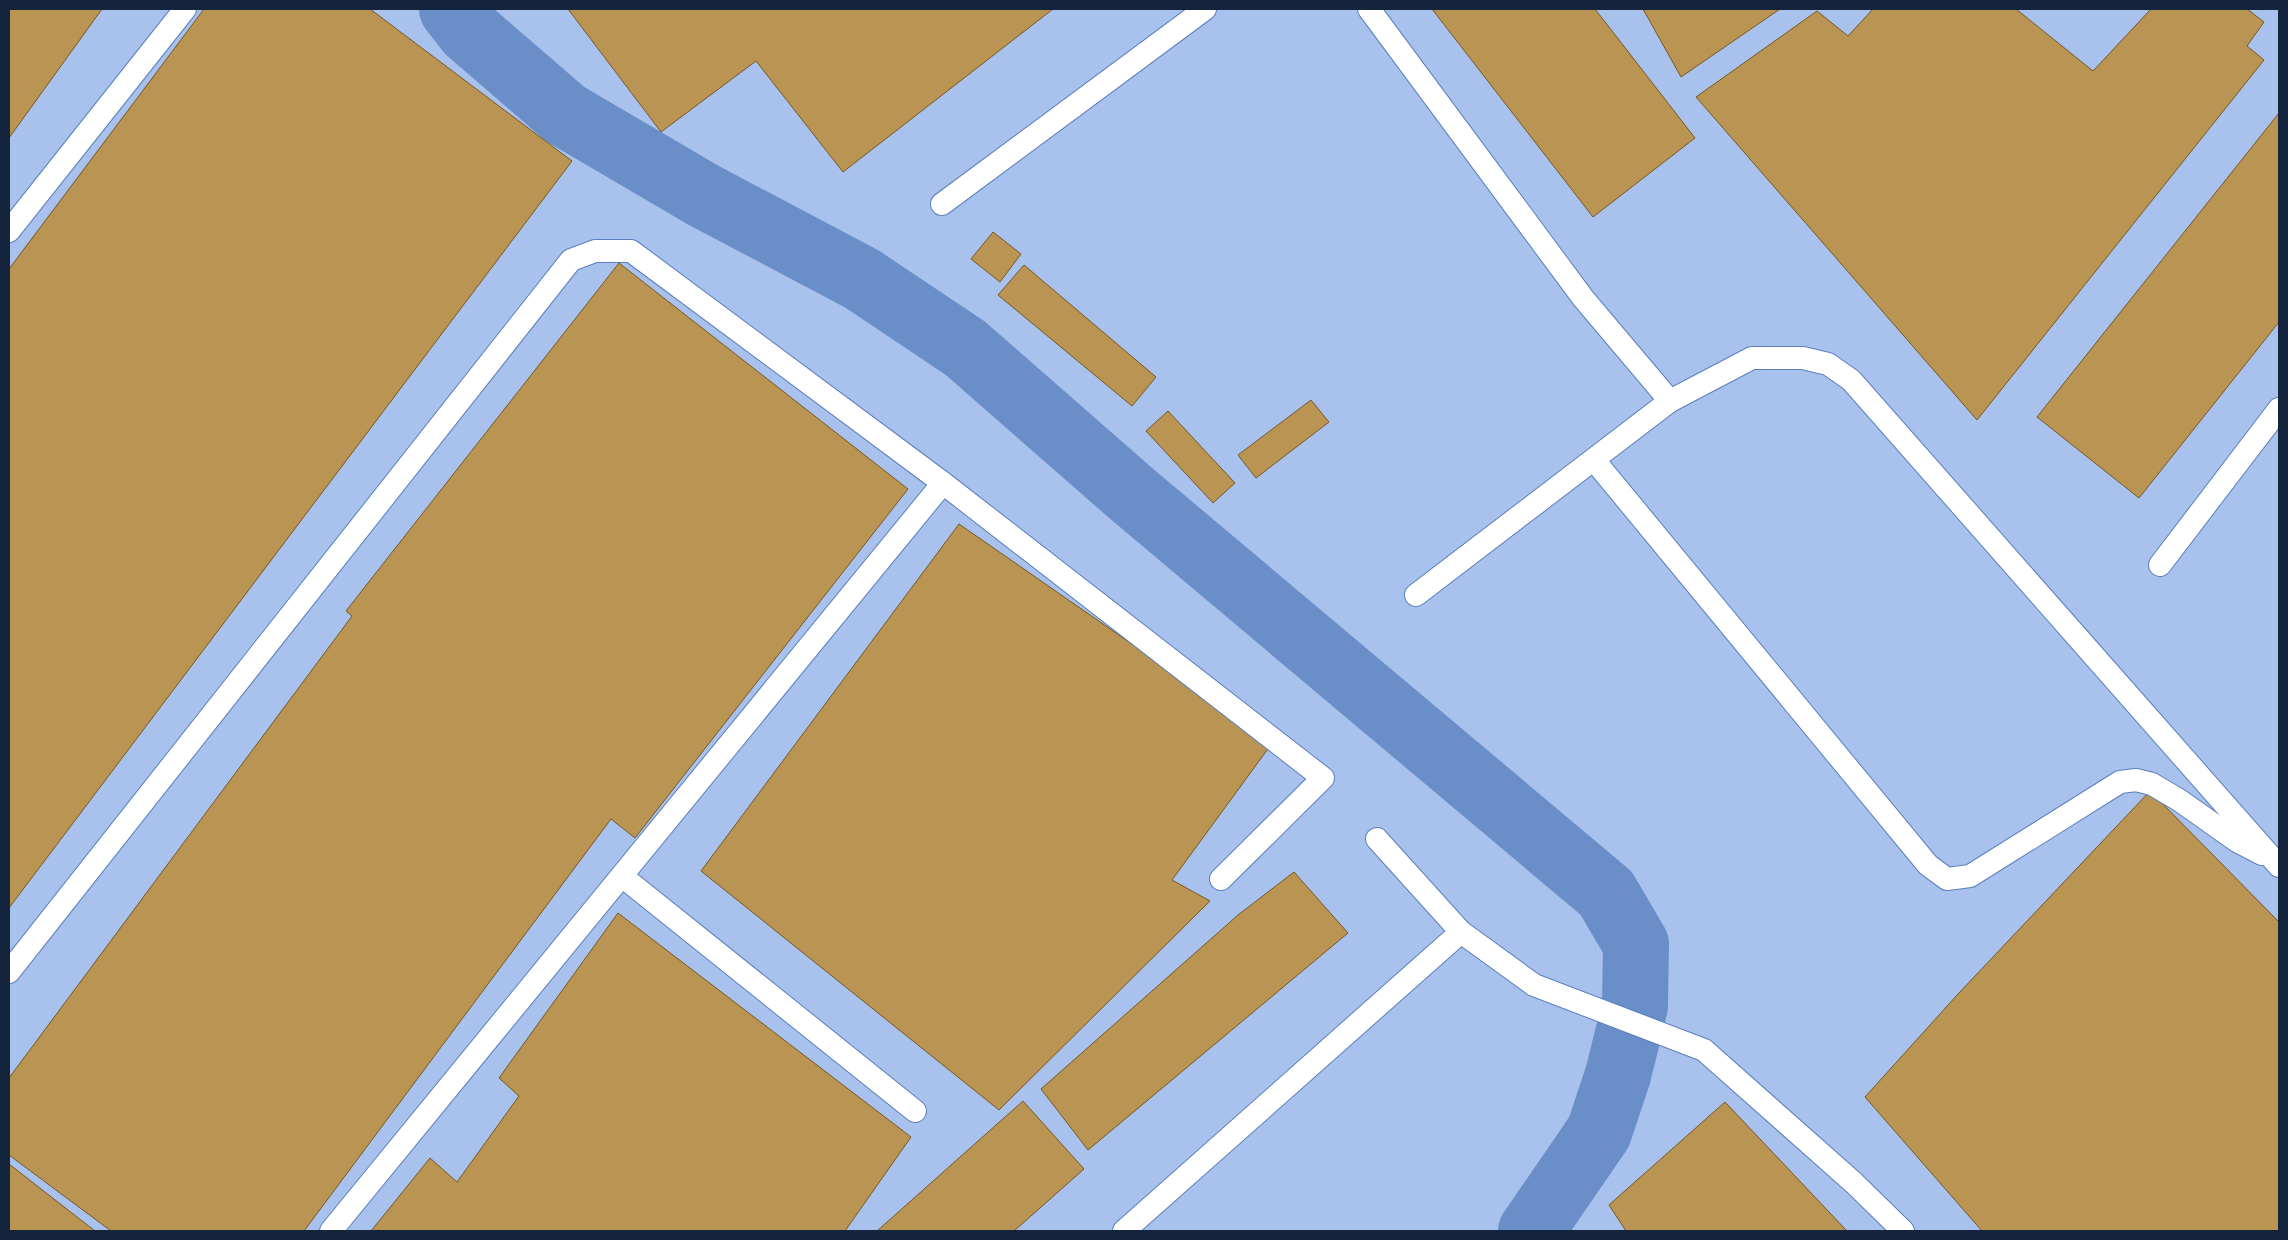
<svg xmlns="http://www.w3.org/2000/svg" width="2288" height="1240" font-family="'Libre Baskerville',serif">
	<rect width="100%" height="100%" fill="#bad3fb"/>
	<!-- built -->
	<rect fill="#a8c2ed" x="9" y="9" width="2270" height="1222"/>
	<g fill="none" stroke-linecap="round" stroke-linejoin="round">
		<!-- river -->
		<path stroke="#6a8ec8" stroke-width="66" d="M452,9L469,31L565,114L703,195L862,279L965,348L1133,495L1606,893L1636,944L1635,1006L1618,1075L1599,1132L1531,1231"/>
	</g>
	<!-- building -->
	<g fill="#ba9452" stroke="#765820">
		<path d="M9,9H102L9,138Z"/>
		<path d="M204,9H370L572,161L9,908V269Z"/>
		<path d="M568,9H1053L843,172L756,61L661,132Z"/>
		<path d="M1432,9H1595L1695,138L1593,217Z"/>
		<path d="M1643,9H1780L1681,77Z"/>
		<path d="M1873,9H2016L2093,71L2151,9H2247L2264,22L2247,46L2264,60L1977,420L1696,97L1817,11L1848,36Z"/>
		<path d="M2279,113V322L2139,498L2037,417Z"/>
		<path d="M993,232L1021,254L1000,282L971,259Z"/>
		<path d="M619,263L908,489L635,838L611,819L304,1231H111L9,1155V1078L352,616L346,611Z"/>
		<path d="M1024,265L1156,377L1132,406L998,295Z"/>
		<path d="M1311,400L1329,422L1256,478L1238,455Z"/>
		<path d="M1168,411L1235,483L1213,503L1146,431Z"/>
		<path d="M959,524L1273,742L1172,880L1210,901L999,1110L701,871Z"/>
		<path d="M2150,791L2279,922V1231H1982L1865,1097L1958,994Z"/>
		<path d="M1294,872L1348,933L1088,1150L1041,1089L1238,915Z"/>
		<path d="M618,913L911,1137L845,1231H371L430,1158L457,1182L519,1096L499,1078Z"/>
		<path d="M1023,1101L1084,1169L1014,1231H877Z"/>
		<path d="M1725,1102L1847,1231H1626L1609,1205Z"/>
		<path d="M9,1164L95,1231H9Z"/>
	</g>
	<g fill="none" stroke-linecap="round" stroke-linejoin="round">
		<!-- service casing -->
		<g stroke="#5a7fbc" stroke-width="24">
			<g id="service">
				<path d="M1369,9L1583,298L1670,401"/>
				<path d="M942,204L1205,9"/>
				<path d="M9,231L185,9"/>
				<path d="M1594,460L1928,865L1947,879L1970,876L2120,782L2136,780L2152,784L2179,800L2237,841L2262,854"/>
				<path d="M2160,565L2279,409"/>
				<path d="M1416,595L1670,401L1752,358H1803L1828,364L1851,380L2279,866"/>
				<path d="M1377,839L1461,932L1534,985L1704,1050L1854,1183L1903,1231"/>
				<path d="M623,877L915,1111"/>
				<path d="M9,972L571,260L595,251H631L943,483L1323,778L1221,879"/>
				<path d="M331,1231L943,483"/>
				<path d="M1124,1231L1461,932"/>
			</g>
		</g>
		<!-- service -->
		<use href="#service" stroke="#fff" stroke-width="22"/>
	</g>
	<!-- border -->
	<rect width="2288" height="1240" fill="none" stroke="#15243d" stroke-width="20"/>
</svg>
